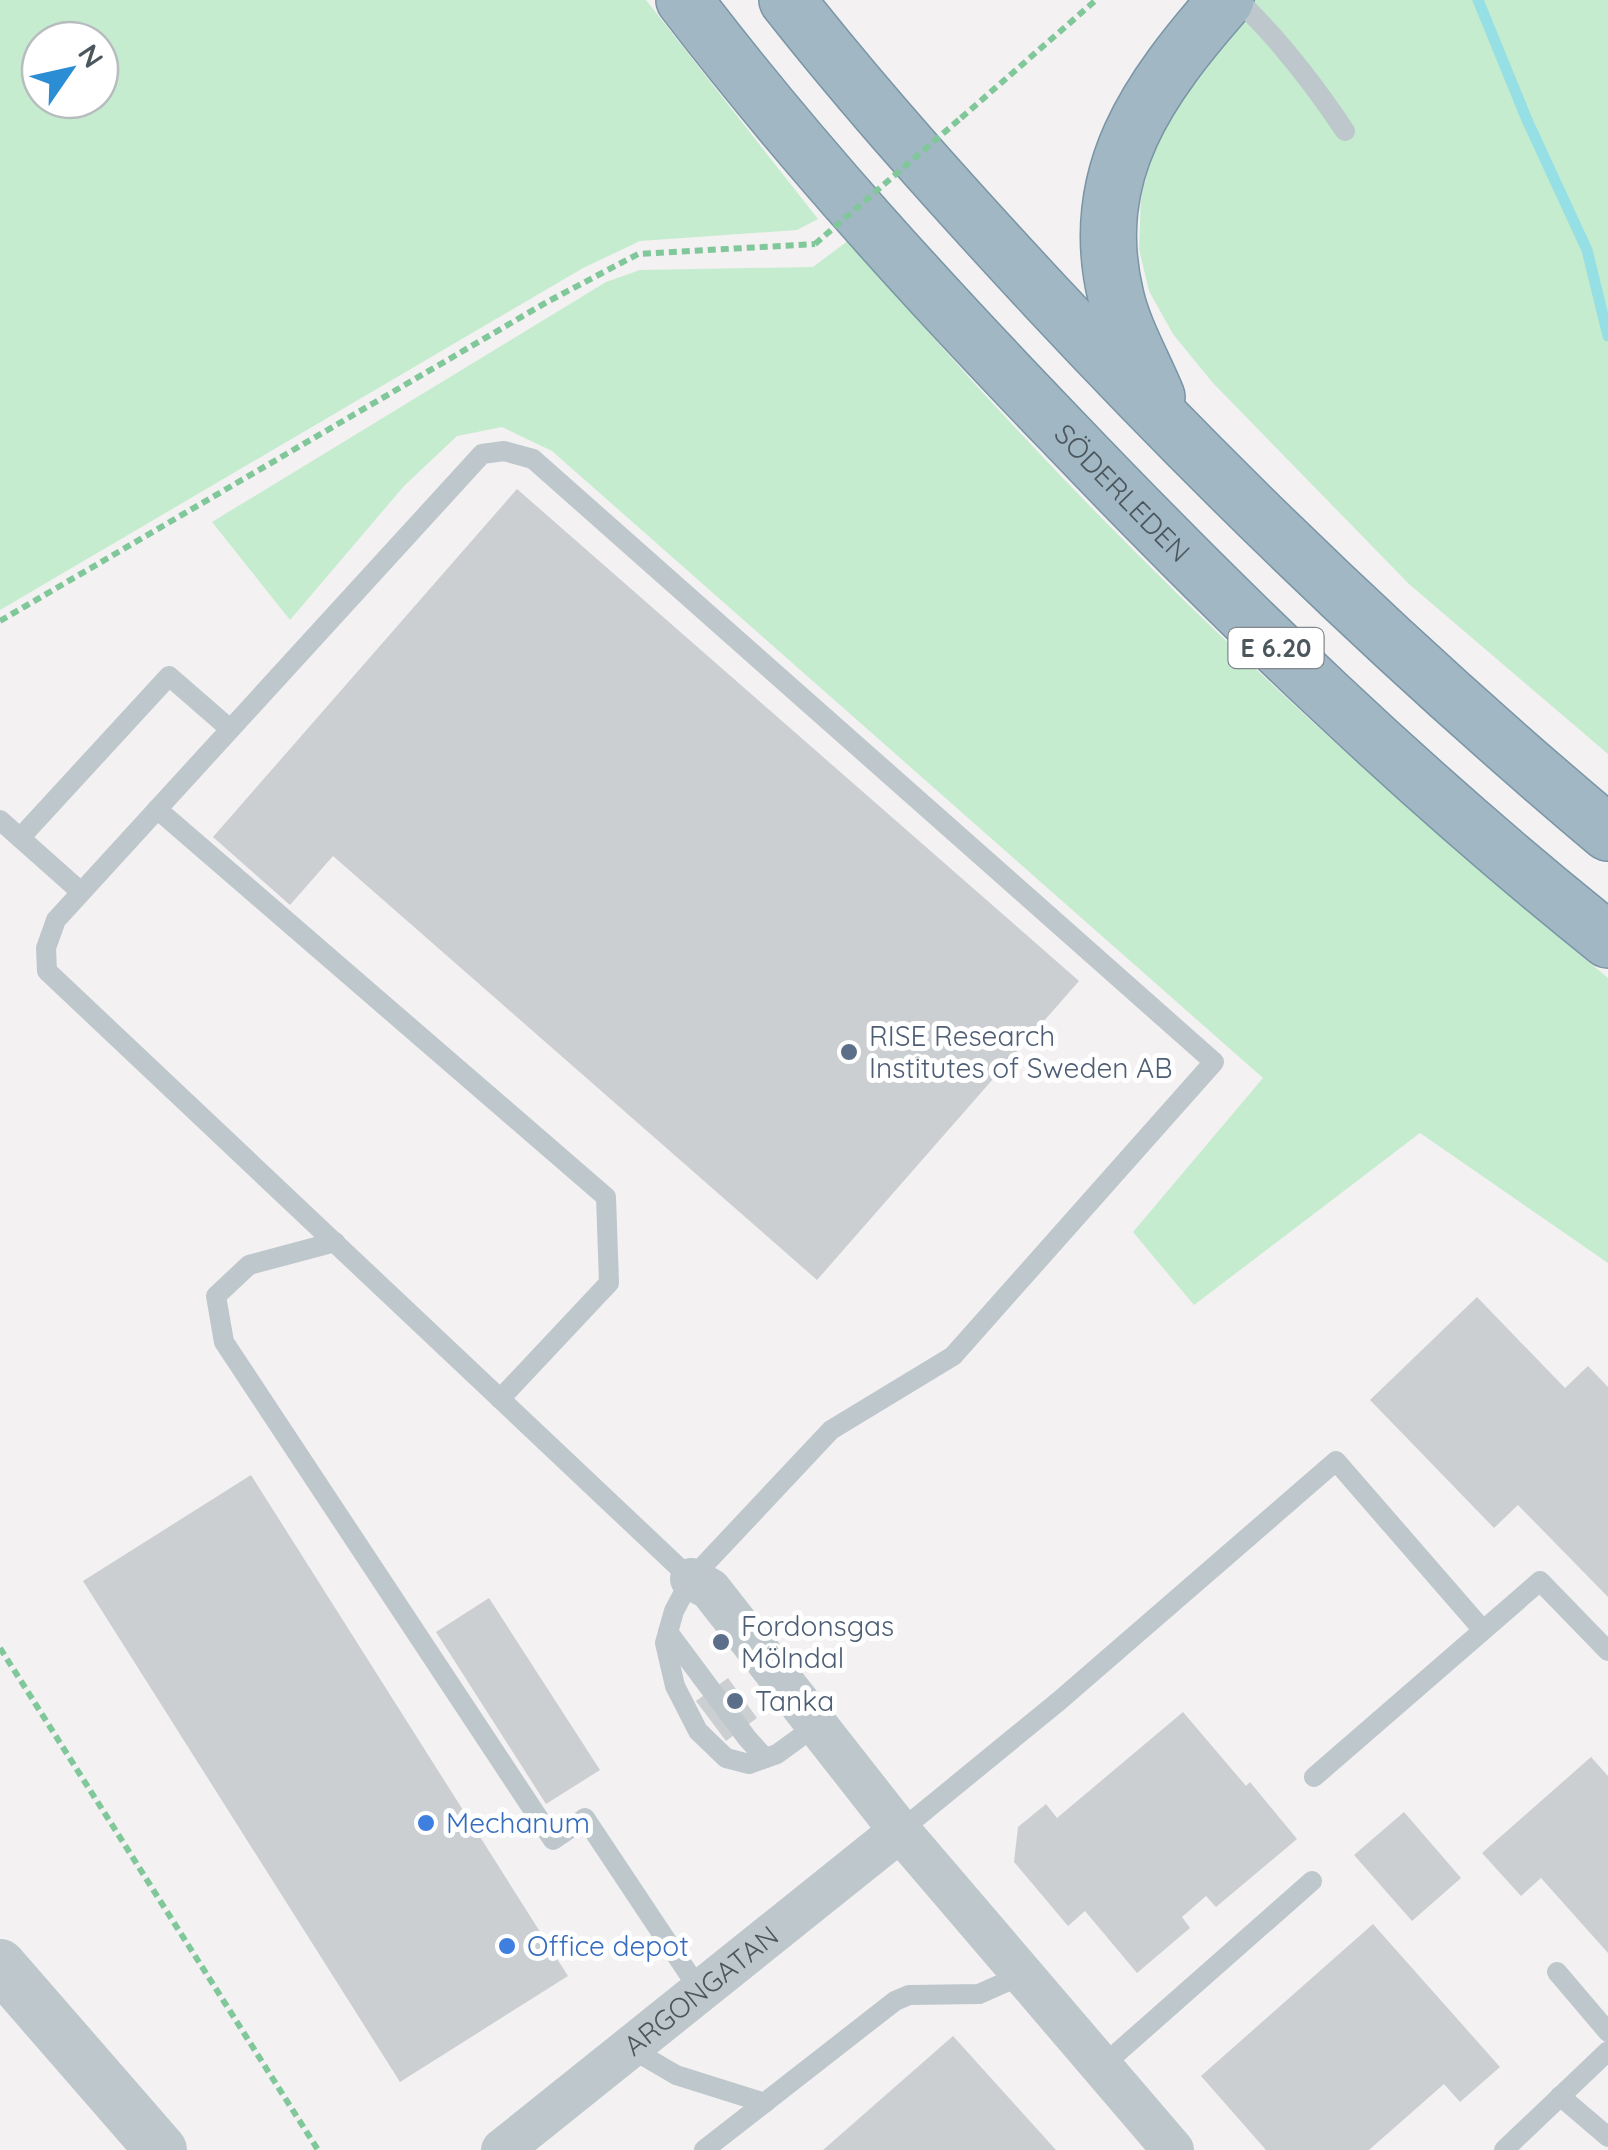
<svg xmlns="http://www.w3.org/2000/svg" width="1608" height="2150" font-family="Quicksand,sans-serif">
	<rect width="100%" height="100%" fill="#f3f1f2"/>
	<!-- green -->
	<g fill="#c5ecce" fill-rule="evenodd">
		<path d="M0,0H646L818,219L797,230L640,241L583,268L0,610ZM100,40V100H40V40Z"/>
		<path d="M1251,0H1608V754L1409,584L1212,382L1173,334L1149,291L1139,249L1141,198L1154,148L1175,99Z"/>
		<path d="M849,240C1076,511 1335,754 1608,978V1263L1420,1133L1194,1305L1133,1232L1263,1078L552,451L502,427L457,436L404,486L290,620L212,522L606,282L640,270L813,267Z"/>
	</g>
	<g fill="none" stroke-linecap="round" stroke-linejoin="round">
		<!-- stream -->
		<path stroke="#96dfe4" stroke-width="11" d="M1478,0L1527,120L1587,250L1608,336"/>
	</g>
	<!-- building -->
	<g fill="#cccfd2">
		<path d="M517,489L1079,981L817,1280L333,856L290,905L213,837Z"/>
		<path d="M1477,1297L1565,1388L1588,1366L1608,1387V1597L1518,1505L1494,1528L1370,1400Z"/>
		<path d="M251,1475L568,1976L400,2082L83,1581Z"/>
		<path d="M489,1598L600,1770L546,1804L436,1632Z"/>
		<path d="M728,1678L757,1718L726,1741L696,1701Z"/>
		<path d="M1183,1712L1246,1786L1250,1782L1297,1839L1216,1907L1206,1896L1182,1917L1190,1928L1137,1973L1085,1911L1068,1926L1014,1862L1018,1827L1046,1804L1057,1818Z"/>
		<path d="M1591,1757L1608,1776V1953L1541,1878L1521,1896L1482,1853Z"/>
		<path d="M1404,1812L1461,1878L1412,1921L1354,1855Z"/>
		<path d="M1373,1924L1500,2067L1460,2102L1444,2084L1369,2150H1266L1201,2076Z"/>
		<path d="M953,2036L1056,2150H823Z"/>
	</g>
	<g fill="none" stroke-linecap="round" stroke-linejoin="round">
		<!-- trunk casing -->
		<g stroke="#7995a6" stroke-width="58">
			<g id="trunk">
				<path id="s2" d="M684,0C800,152 930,294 1062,431C1234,611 1413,784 1608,940"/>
				<path d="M787,0C868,103 956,200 1045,296C1225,489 1406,663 1608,833"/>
				<path d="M1157,397C1144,365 1124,331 1116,297C1086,173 1149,88 1226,0"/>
			</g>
		</g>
		<!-- path -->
		<g stroke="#80c79a" stroke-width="6" stroke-dasharray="8 5" stroke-linecap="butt">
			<path d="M961,118L1096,0"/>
			<path d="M0,621L547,302L638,254L815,244"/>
			<path d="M0,1648L318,2150"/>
		</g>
		<!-- service -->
		<g stroke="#bec7cc" stroke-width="20">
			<path d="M1238,0C1280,40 1313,83 1345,131"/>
			<path d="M157,809L606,1197L609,1283L500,1399"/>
			<path d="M0,820L81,892"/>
			<path d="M20,838L169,676L230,729"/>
			<path d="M335,1242L249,1265L216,1296L224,1342L553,1840L585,1818L700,1991"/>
			<path d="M691,1579L47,971L46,948L56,920L482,454L504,451L533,459L1214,1062L953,1356L831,1430L691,1579L674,1611L665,1643L675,1686L698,1731L726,1758L749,1764L777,1754L817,1725"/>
			<path d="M668,1632L747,1738L765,1758"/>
			<path d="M1314,1777L1540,1581L1608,1651"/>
			<path d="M900,1831L1059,1701L1336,1461L1482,1629"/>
			<path d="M1557,1972L1608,2032"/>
			<path d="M630,2048L676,2075L765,2103"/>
			<path d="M1100,2068L1312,1881"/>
			<path d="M1560,2096L1608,2137"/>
			<path d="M704,2150L895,2001L909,1995L979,1994L1022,1975"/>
			<path d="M1504,2150L1608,2051"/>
		</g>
		<!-- minor -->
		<g stroke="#bec7cc" stroke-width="42">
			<path d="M691,1579L710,1589L900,1831"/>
			<path id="s1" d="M502,2150L900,1831L1173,2150"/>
		</g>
		<!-- tertiary -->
		<path stroke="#bec7cc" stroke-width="52" d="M0,1965L161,2150"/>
		<!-- trunk -->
		<use href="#trunk" stroke="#a1b7c4" stroke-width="55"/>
		<!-- path-bridge -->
		<path stroke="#80c79a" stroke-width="6" stroke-dasharray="8 5" stroke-linecap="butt" d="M815,244L961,118"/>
	</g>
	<!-- markers -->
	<g fill="#5c6f8a" stroke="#fff" stroke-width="4">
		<circle cx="849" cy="1052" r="10"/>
		<circle cx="721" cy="1642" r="10"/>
		<circle cx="735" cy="1701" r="10"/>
	</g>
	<g fill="#3f7fe0" stroke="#fff" stroke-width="4">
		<circle cx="426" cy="1823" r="10"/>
		<circle cx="507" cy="1946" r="10"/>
	</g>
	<g text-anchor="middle" stroke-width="10" stroke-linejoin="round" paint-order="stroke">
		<!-- shield labels -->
		<rect fill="#fff" stroke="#81898e" stroke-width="2.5" x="1228.5" y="628" width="95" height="40" rx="8"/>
		<g font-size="25" font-weight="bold" fill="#4b575d">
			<text x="1276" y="657">E 6.20</text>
		</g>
		<!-- street labels -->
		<g font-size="28" fill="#4b575d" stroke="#fff">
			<text dy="10" stroke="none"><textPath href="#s2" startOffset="660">SÖDERLEDEN</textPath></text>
			<text dy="10" stroke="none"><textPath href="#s1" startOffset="255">ARGONGATAN</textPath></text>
		</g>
		<!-- service labels -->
		<g font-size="28" fill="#4e5e75" stroke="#fff" text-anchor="start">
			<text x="869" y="1046">RISE Research<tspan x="869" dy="32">Institutes of Sweden AB</tspan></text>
			<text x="741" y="1636">Fordonsgas<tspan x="741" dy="32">Mölndal</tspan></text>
			<text x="755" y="1711">Tanka</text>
		</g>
		<!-- shop labels -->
		<g font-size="28" fill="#366cbe" stroke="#fff" text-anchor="start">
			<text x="446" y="1833">Mechanum</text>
			<text x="527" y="1956">Office depot</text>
		</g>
	</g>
	<!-- north arrow -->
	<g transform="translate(70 70) rotate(56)"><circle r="48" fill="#ffffff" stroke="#b7bcbe" stroke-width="2.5"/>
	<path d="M0-8L18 38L0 25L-18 38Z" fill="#2b8dd3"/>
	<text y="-15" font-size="28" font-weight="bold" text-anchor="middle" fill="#4b575d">N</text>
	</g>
</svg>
